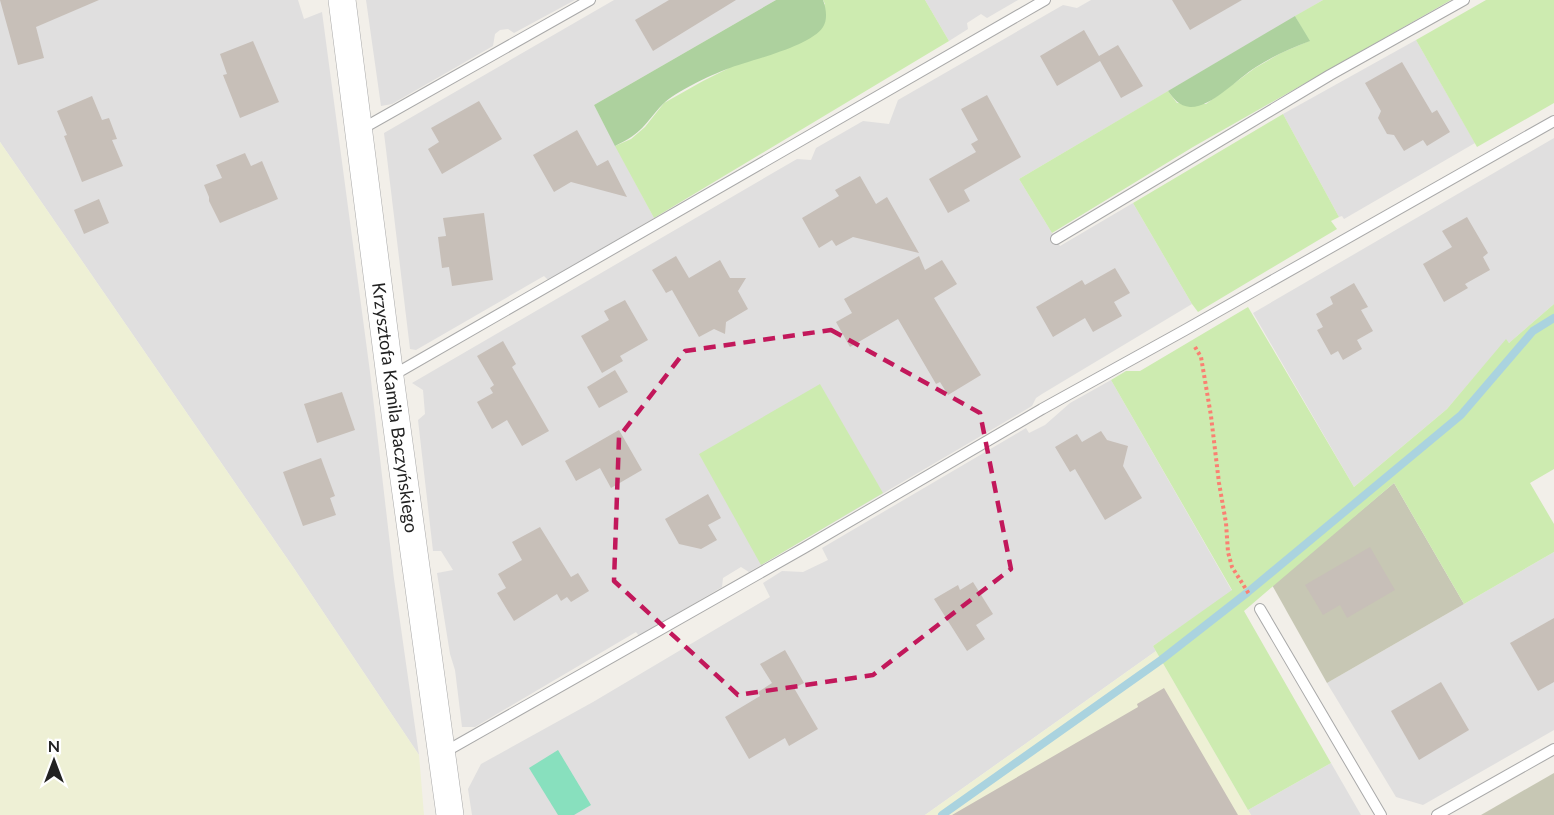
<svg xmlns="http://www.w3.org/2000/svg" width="1554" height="815" font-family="Lato,sans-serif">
	<rect width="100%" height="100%" fill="#f2efe9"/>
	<!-- residential -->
	<g fill="#e0dfdf">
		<path d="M0,0H298L304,19L322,12L370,372L394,579L419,755L293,567L0,142Z"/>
		<path d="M366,0H575L514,33L508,29L500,30L495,34L493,46L392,104L381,106Z"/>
		<path d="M614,0H776L594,105L654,218L548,280L544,276L416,350L410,349L384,133Z"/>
		<path d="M925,0H1018L987,18L981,14L967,23L968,29L949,41Z"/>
		<path d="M1091,0H1323L1019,179L1060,246L1133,203L1192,304L1042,394L1036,398L1032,406L749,572L741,567L723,578L722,587L639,636L636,632L475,727H462L455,670L450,654L437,573L453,570L441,551H433L418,420L425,414L423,390L412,383L797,159L811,160L816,148L863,121L889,124L898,100L1063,5L1077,8Z"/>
		<path d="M1416,40L1475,143L1344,219L1342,216L1339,217L1283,114Z"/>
		<path d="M1554,138V304L1509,343L1506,340L1447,409L1354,487L1253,313Z"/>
		<path d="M1111,380L1232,591L1153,646L1156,651L925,815H472L468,789L481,764L593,702L770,597L763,583L782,571L803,572L828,560L822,548L1026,428L1029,433L1045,425L1070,403Z"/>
		<path d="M1554,552V730L1423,805L1396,797L1327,683Z"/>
		<path d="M1331,763L1361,815H1251L1248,810Z"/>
	</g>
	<!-- construction -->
	<g fill="#c7c7b4">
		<path d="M1394,483L1464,604L1327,683L1272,585Z"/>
		<path d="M1554,773V815H1481Z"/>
	</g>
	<!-- farmland -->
	<g fill="#eef0d5">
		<path d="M0,142L293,567L419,755L424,815H0Z"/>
		<path d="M1156,651L1251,815H925Z"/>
	</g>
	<!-- grass -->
	<g fill="#cdebb0">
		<path d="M823,0H925L949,41L654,218L615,146L631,139L645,127L664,103L703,81L727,69L825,4Z"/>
		<path d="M1323,0H1451L1193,147L1052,233L1019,179L1168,91L1177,103L1206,104L1255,68L1281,53L1309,41L1295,16Z"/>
		<path d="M1486,0H1554V103L1477,147L1416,40Z"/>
		<path d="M1283,114L1339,217L1331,221L1337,229L1198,312L1192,304L1133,203Z"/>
		<path d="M1554,304V469L1530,483L1554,524V552L1464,604L1394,483L1244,611L1331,763L1248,810L1153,646L1232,590L1111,380L1126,371H1140L1248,307L1354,487L1447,409L1506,339L1509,343Z"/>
		<path d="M820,384L883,493L761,565L699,454Z"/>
	</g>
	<!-- forest -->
	<g fill="#add19e">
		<path d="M776,0H823C826,8 828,19 823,27C810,47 750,60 727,69C711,75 675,92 663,104C644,124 643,133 615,146L594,105Z"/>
		<path d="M1295,16L1310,41C1291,48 1273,56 1256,67C1238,78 1211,108 1190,107C1179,106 1174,99 1168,91Z"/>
	</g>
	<!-- pitch -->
	<path fill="#88e0be" d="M558,750L591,805L574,815H558L529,768Z"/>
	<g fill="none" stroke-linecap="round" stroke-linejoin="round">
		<!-- stream -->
		<path stroke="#aad3df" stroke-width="8" d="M942,815L1161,660L1248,592L1461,415L1533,331L1554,318"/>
	</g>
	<!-- building -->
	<g fill="#c7bfb8">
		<path d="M0,0H99L36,27L44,58L18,65Z"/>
		<path d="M669,0H736L653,51L635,20Z"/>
		<path d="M1172,0H1242L1190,30Z"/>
		<path d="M1084,30L1099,56L1118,45L1143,86L1121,98L1100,61L1057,86L1040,56Z"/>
		<path d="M253,41L279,102L240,118L223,75L227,74L220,54Z"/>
		<path d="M1402,62L1432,113L1437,110L1450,132L1427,146L1423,140L1404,151L1394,135L1387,134L1378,118L1381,111L1365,83Z"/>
		<path d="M987,95L1021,157L964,190L970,201L948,213L929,179L976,152L971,144L978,140L961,109Z"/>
		<path d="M92,96L102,120L109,118L117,139L112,140L123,166L82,182L64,136L67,135L57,111Z"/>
		<path d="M479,101L502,139L442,174L428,149L439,142L431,128Z"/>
		<path d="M577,130L597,166L608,160L627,197L571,182L554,192L533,155Z"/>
		<path d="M245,153L251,166L262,161L278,199L220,223L209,201V197L204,185L222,178L216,165Z"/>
		<path d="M860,176L876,204L887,197L919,253L853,237L836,246L832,240L819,248L802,218L839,196L835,190Z"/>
		<path d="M99,199L109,223L84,234L74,210Z"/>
		<path d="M484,213L493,280L452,286L449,267L442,268L438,237L446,236L443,218Z"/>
		<path d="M1467,217L1488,253L1483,257L1490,270L1465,284L1468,288L1444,302L1423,264L1452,247L1442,231Z"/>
		<path d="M676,256L689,278L720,260L730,278H746L738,291L748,309L726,322L725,334L714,329L699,337L672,290L666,293L652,270Z"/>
		<path d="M919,256L925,270L942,260L957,284L934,298L981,375L948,395L940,382L936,384L898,319L850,347L836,322L852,313L844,299Z"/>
		<path d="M1115,268L1130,293L1114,302L1122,316L1093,332L1085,318L1053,337L1036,307L1082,280L1085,285Z"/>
		<path d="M1354,283L1368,307L1361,310L1373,331L1357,340L1362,349L1343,360L1338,351L1331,355L1317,330L1323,327L1316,314L1333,304L1330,297Z"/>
		<path d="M625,300L648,340L620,356L623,361L602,373L581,336L609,320L604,311Z"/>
		<path d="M503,341L516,364L512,367L549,431L522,446L507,420L492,429L477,402L493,393L490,388L494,385L477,356Z"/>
		<path d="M615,370L628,392L599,408L587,387Z"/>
		<path d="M342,392L355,430L317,443L304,404Z"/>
		<path d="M619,430L642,470L611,488L600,468L576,481L565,461Z"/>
		<path d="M1101,431L1107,440L1128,446L1123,466L1142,498L1105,520L1075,469L1070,472L1055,447L1077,434L1082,442Z"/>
		<path d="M321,458L335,496L330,498L336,515L303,526L283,472Z"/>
		<path d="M708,494L721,518L708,525L717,540L701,549L679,544L665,519Z"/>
		<path d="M540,527L571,577L578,573L589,591L571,602L567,597L561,601L557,594L514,621L497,593L506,588L498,574L522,560L512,542Z"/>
		<path d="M1370,547L1395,590L1347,618L1340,605L1323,615L1305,585Z"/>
		<path d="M973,582L993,614L976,625L985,639L967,651L934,599L958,585L960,590Z"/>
		<path d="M1554,618V682L1538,691L1510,643Z"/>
		<path d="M785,650L804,683L794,688L818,729L789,746L785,738L749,759L725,717L760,696L758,692L772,683L760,664Z"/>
		<path d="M1441,682L1469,730L1419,760L1391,711Z"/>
		<path d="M1164,688L1238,815H952L1138,707L1137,704Z"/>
	</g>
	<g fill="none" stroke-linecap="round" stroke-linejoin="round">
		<!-- service casing -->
		<g stroke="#a9a9a9" stroke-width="12">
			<g id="service">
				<path d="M360,130L590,0"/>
				<path d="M1056,239L1330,75L1464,0"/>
				<path d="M390,377L1045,0"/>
				<path d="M1260,609L1381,815"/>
				<path d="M443,753L804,548L1042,409L1185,330L1554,121"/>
				<path d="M1437,815L1554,749"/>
			</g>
		</g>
		<!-- tertiary casing -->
		<g stroke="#a9a9a9" stroke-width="28">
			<g id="tertiary">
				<path id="s1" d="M342,0L390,377L450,815"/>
			</g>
		</g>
		<!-- path -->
		<path stroke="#fa8072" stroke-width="4" stroke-dasharray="3 3" stroke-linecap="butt" d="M1195,347L1201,357L1211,416L1219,483L1226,523L1228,552L1232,567L1249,594"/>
		<!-- service -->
		<use href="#service" stroke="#fff" stroke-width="10"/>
		<!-- tertiary -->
		<use href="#tertiary" stroke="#fff" stroke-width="27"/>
	</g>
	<!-- marked area -->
	<path fill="none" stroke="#c2185b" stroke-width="4.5" stroke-dasharray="12 8" stroke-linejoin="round" d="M831,330L980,413L1011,569L873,675L738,695L614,581L619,437L685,351Z"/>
	<g text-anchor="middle" stroke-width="4.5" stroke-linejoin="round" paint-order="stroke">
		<!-- street labels -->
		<g font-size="18" fill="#222" stroke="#fff">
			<text dy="6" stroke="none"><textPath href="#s1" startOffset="411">Krzysztofa Kamila Baczyńskiego</textPath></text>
		</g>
	</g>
	<!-- north arrow -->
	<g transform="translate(54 761)" stroke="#ffffff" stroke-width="4.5" paint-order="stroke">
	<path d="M0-4.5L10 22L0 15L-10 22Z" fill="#222222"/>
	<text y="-9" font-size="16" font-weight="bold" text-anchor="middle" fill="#222222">N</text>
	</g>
</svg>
